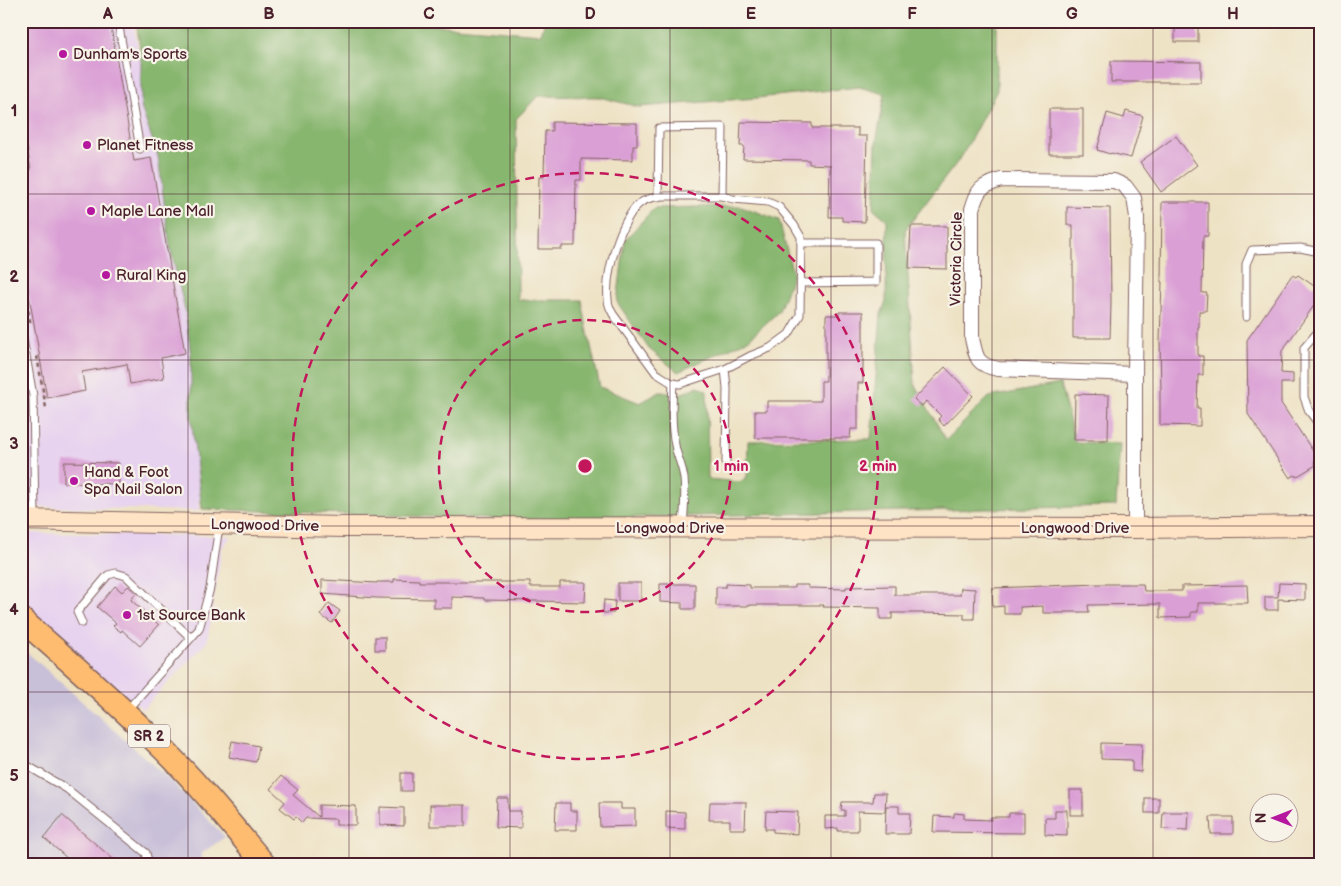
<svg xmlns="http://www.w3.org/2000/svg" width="1341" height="886" font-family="'Balsamiq Sans',sans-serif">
	<rect width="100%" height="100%" fill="#f7f3e8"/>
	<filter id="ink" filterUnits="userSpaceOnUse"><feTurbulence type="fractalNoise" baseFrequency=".02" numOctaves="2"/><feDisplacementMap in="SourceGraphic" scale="10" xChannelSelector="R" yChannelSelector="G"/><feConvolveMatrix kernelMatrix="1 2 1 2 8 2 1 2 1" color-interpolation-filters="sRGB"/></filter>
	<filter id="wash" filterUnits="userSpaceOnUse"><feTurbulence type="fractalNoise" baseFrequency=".0096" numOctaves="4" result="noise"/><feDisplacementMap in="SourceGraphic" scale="20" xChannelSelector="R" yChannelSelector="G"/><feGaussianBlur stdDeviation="1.12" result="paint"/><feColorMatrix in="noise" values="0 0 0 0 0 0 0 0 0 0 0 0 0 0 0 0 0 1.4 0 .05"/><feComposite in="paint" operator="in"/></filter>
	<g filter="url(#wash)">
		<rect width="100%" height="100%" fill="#eee2c4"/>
		<!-- built -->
		<g fill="#e7d2ef">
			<path d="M21,21H133L205,416L199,511L21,506Z"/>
			<path d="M21,533L231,536L222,548L207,642L143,709L101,678L21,604Z"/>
		</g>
		<!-- industrial -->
		<path fill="#c8bfd8" d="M21,647L173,783L225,837L202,853L201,865H21Z"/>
		<!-- forest -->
		<g fill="#87b66e" stroke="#686a4c" fill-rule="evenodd">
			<path d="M136,21H383L541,34L545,21H997V90L962,156L905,230L915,385L946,440L989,397L1060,384L1075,442L1120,444L1116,506L523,520L202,509L191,416V357L186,314L170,247L158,156L141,107V55ZM859,87L885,94L876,143L874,209L887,220L886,302L881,314L871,439L748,441L747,477L740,482L708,479L707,391L698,386L683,393L660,392L640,403L600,387L587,328L582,300H518L516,119L538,96L599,97L639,107L757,98Z"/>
			<path d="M741,206L779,220L793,274L779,311L748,340L678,372L649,349L617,302L625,240L654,208Z"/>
		</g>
		<g id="blocks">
			<!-- building -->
			<g fill="#da9fd5">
				<path d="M21,21H110L134,161L151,158L185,353L161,358L164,378L130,384L127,364L82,372L85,391L47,398L21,250V172L31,170L21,113Z"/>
				<rect x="1175" y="21" width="23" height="21"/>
				<path d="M1111,61L1201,62V82H1111Z"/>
				<rect x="1049" y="109" width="34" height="45"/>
				<path d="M1126,111L1143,116L1131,158L1111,153L1110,154L1097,150L1107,113L1124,118Z"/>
				<path d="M552,122L637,123V146H633V160L581,159V180H576L575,246H562V249H538L539,177H544L545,131H552Z"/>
				<path d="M741,122L812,123V128H858V136H867L865,222L842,221V217H829L830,165L809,164V160L743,159L744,146H740Z"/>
				<path d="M1176,136L1197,165L1161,192L1140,162Z"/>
				<path d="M1162,202H1208V236H1203L1202,293H1207L1206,311H1199V327H1198V356H1203V375H1198L1197,408H1200V426L1160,425V390H1161L1160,340L1162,282H1161Z"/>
				<path d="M1067,207L1110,208L1111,304L1110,338H1073V225H1067Z"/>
				<path d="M911,226H947V269L909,268Z"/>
				<path d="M1292,275L1296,277L1298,275L1320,290V297L1282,351L1281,373L1293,374V383H1281V403L1318,459L1314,461L1316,465L1296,477L1295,475L1290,478L1248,414L1247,340Z"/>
				<path d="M839,312H863V383H858V429H851L850,438H755V411H767V401H821V381H826V315H839Z"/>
				<path d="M945,367L973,396L944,426L938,419L941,416L926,401L922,406L914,399Z"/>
				<path d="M1075,394L1109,395L1108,440H1074Z"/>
				<path d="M64,462L119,463V484L64,483Z"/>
				<path d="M394,579L419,580V582H530V587H560V582H586L585,602L484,600V598L452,597V608H434V599L377,598L322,594V580L377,583V582H394Z"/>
				<rect x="618" y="583" width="23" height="18"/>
				<path d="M1279,583L1305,584V600L1278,599V610H1265V597H1278Z"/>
				<path d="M660,584H695V609H682V603L660,602Z"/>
				<path d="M726,584L750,585V588H794V585H808V588L846,589V587L895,586V595H960L961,588L975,589L974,619H964V614L919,613H892V619H880V608L823,607L824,605H750V606H716V587H726Z"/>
				<path d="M1099,584H1143L1144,591H1182V586L1247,585L1248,603H1198V612H1191V617L1160,618V604L1088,605L1089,612H1064V613H1043V606L1020,607V614H1004V606L993,607L992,588Z"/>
				<path d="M115,586L122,592L128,586L136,593L131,600L159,625L140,646L122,630L121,632L113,626L116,623L97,607Z"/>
				<path d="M604,600L615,601L614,613H603Z"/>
				<path d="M329,603L340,611L332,623L320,615Z"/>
				<rect x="375" y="637" width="10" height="13"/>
				<path d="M232,741L259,746L256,762L229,757Z"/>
				<path d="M1101,743L1142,744L1141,772L1132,771V760L1101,759Z"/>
				<rect x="401" y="773" width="11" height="18"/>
				<path d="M281,776L298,790L293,795L319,817V805L356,806V825H336V819L306,818L302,823L296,817L294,819L280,808L285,802L270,789Z"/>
				<rect x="1070" y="790" width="13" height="25"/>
				<path d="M874,793H886L885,812L858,811V831H838V828L825,829V816H845V810H841L842,802H873Z"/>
				<path d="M497,798H508V811H521V828L496,827Z"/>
				<rect x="1145" y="798" width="14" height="15"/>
				<path d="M710,802H746L745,829H730V820H709Z"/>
				<path d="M556,803H570V811H577V830H555Z"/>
				<path d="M599,803H621V809H635V826L600,827Z"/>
				<rect x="430" y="805" width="35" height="21"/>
				<path d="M886,806H899V813H910L909,834H885Z"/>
				<path d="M380,807L404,808V826L380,825Z"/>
				<path d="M1055,810H1067V836L1045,835V818H1055Z"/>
				<path d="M666,811L685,812V829L666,828Z"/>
				<path d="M766,811L798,812L797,834L773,832V829H765Z"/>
				<path d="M1163,812H1189L1188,830L1162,829Z"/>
				<path d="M954,813L964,814V819L991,820V817H1009V813H1024V833L933,832L934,816L954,817Z"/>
				<path d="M62,815L120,865H75L44,838Z"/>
				<path d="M1210,817H1233V834H1211Z"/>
			</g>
		</g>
	</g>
	<g filter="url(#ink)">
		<use href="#blocks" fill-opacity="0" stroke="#836361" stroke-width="1"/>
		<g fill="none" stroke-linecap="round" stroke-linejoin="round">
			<!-- lane casing -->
			<g stroke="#836361" stroke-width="9">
				<g id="lane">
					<path d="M118,21L140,149"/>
					<path d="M662,196H722L733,199L768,202L779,207L794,225L801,237L800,315L789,334L770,348L750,356L725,369L680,384L672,383L656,373L613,314C610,309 608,305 608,299C605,273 620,220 640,203C647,198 655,197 662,196Z"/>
					<path d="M658,197L659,128L723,127L722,196"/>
					<path d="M801,243H876V282L801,283"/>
					<path d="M1246,317V264L1252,250L1300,248L1320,252"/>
					<path d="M21,327L33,396L35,518"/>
					<path d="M1320,332L1316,334L1304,348V397L1309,411L1320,426"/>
					<path d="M725,369L727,388L726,463"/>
					<path d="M673,383C672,404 671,425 675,445C677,457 683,467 684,479C686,494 684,511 683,526"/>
					<path d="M82,623L77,612L108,575L116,573L126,576L191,638"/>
					<path d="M127,710L199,629L210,588L219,526"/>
					<path d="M21,762L67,789L146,853L149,865"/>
					<path d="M21,857L34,865"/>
				</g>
			</g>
			<!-- street casing -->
			<g stroke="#836361" stroke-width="16">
				<g id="street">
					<path d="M1001,180L1114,181L1125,186L1134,198L1137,217L1135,374L998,369C976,365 976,357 972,338V209C979,187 980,187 1001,180Z"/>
					<path d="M1135,374V528"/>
				</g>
			</g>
			<!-- secondary casing -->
			<g stroke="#836361" stroke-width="22">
				<path id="secondary" d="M21,520L345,527L1135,528L1320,526"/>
			</g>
			<!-- primary casing -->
			<g stroke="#836361" stroke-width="25">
				<path id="primary" d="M21,619C68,660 115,701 159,745C197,782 231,824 265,865"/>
			</g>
			<!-- path -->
			<g stroke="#836361" stroke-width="2.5" stroke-dasharray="4 4" stroke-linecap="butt">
				<path d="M21,145L27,144"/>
				<path d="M21,271L31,326"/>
				<path d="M37,356L46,408"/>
			</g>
			<!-- lane -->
			<use href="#lane" stroke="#fff" stroke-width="7"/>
			<!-- street -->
			<use href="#street" stroke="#fff" stroke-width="14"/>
			<!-- secondary -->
			<use href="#secondary" stroke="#fee4c5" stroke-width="20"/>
			<!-- primary -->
			<use href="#primary" stroke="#fdbc6f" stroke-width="22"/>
		</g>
	</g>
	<!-- grid -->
	<path fill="none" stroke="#4a1f2b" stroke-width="1" stroke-opacity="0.55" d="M188,21V865M349,21V865M510,21V865M670,21V865M831,21V865M992,21V865M1153,21V865M21,194H1320M21,360H1320M21,526H1320M21,692H1320"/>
	<!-- distance rings -->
	<g fill="none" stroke="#c2185b" stroke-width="2.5" stroke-dasharray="9 6">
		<circle cx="585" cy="466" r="146"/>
		<circle cx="585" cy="466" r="293"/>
	</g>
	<!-- markers -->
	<g fill="#b5179e" stroke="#f7f3e8" stroke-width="2">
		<circle cx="63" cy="54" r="5"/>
		<circle cx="87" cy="145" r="5"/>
		<circle cx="91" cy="211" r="5"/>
		<circle cx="106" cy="275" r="5"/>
		<circle cx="74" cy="481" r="5"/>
		<circle cx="127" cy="615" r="5"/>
	</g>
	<g text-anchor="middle" stroke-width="4.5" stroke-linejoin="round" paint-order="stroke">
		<!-- shield labels -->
		<rect fill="#f7f3e8" stroke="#7e5f64" stroke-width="1" x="128" y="724.5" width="42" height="23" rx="4"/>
		<g font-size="14" font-weight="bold" fill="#4a1f2b">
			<text x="149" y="741">SR 2</text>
		</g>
		<!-- poi labels -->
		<g font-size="15" fill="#4a1f2b" stroke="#f7f3e8" text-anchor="start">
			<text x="73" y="59">Dunham's Sports</text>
			<text x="97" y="150">Planet Fitness</text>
			<text x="101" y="216">Maple Lane Mall</text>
			<text x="116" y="280">Rural King</text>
			<text x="84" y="477">Hand &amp; Foot<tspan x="84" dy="17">Spa Nail Salon</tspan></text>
			<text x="137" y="620">1st Source Bank</text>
		</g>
		<!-- street labels -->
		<g font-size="15" fill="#4a1f2b" stroke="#f7f3e8">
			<text transform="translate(956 259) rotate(-89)" y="5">Victoria Circle</text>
			<text transform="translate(265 525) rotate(1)" y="5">Longwood Drive</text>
			<text x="670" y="533">Longwood Drive</text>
			<text x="1075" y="533">Longwood Drive</text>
		</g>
	</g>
	<circle cx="585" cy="466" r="8" fill="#c2185b" stroke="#f7f3e8" stroke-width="2.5"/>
	<g font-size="15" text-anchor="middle" font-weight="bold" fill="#c2185b" stroke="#f7f3e8" stroke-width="4.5" stroke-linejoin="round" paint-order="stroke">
		<text x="731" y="471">1 min</text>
		<text x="878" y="471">2 min</text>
	</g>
	<!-- margin -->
	<rect width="1341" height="886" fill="none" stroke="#f7f3e8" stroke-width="55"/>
	<!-- north arrow -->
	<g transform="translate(1274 818) rotate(270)"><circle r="24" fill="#f7f3e8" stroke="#b29e9c"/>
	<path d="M0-4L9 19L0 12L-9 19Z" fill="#b5179e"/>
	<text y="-8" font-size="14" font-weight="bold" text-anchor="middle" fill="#4a1f2b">N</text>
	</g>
	<rect x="28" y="28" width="1286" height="830" fill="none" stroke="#4a1f2b" stroke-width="2"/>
	<g font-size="16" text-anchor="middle" font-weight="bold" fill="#4a1f2b">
		<text x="108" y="19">A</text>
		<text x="269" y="19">B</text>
		<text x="429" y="19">C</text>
		<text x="590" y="19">D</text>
		<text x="751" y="19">E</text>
		<text x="912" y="19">F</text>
		<text x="1072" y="19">G</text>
		<text x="1233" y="19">H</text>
		<text x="14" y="116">1</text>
		<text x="14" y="282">2</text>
		<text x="14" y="449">3</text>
		<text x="14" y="615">4</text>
		<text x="14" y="781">5</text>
	</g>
</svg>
